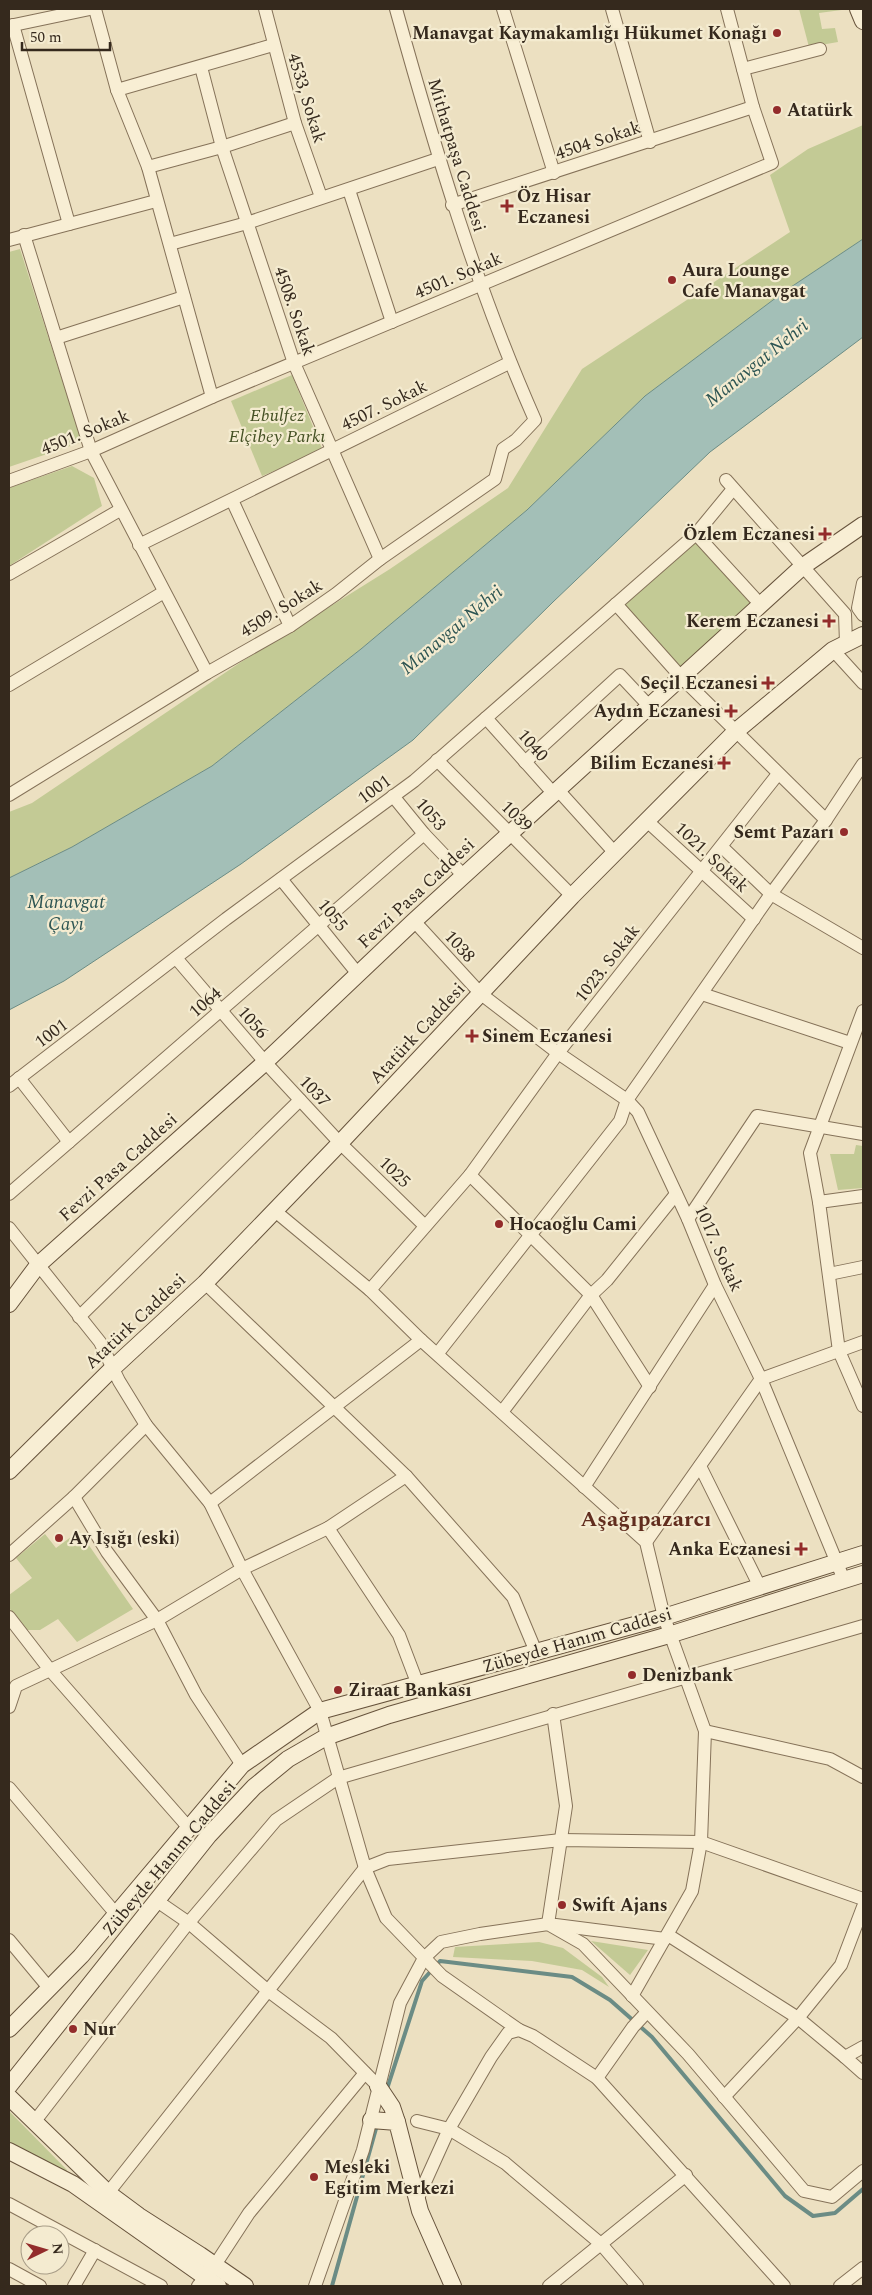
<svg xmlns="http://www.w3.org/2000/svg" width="872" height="2295" font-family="Spectral,serif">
	<rect width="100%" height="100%" fill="#ece0c1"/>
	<!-- green -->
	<g fill="#c3ca95">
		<path d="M799,9H849L819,13L822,29L835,28L838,42L809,47Z"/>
		<path d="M863,125V239L785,291L645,396L527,510L361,649L212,766L72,847L9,878V812L32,803L241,662L390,569L508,488L582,369L790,232L770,175L808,149Z"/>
		<path d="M20,249L82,442L9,467V252Z"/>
		<path d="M292,375L323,451L262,476L231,401Z"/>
		<path d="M72,466L94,478L102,506L9,566V488Z"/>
		<path d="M695,540L751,603L679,668L623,605Z"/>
		<path d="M856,1145L863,1146V1188L838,1190L830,1154H854Z"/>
		<path d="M79,1531L133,1609L77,1642L58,1619L40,1630H27L9,1608V1595L32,1578L16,1558L45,1534L56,1548Z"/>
		<path d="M591,1941L648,1950L630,1975Z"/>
		<path d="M539,1942L563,1948L602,1977L609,1987L582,1970L532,1961L453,1957L455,1947Z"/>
		<path d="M9,2111L67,2170L64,2175L9,2145Z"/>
	</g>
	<!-- water -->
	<path fill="#a3bfb7" stroke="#6b8c85" d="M863,239V337L710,452L553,602L413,740L241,864L64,981L9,1010V878L72,847L212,766L361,649L527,510L645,396L785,291Z"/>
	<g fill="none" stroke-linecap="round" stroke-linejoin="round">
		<!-- stream -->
		<g stroke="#6b8c85" stroke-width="4">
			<path d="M387,2089L422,1981L440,1961L572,1977L610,2000L652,2037L785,2196L813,2216L835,2213L863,2189"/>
			<path d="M332,2286L377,2125"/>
		</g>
		<!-- street casing -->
		<g stroke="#857259" stroke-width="14">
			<g id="street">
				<path d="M95,9L117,90L148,167L212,397"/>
				<path d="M265,9L295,123L321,197"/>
				<path d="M503,9L554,173"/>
				<path d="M612,9L650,142"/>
				<path d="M13,25L69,224"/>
				<path d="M9,26L90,9"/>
				<path d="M201,67L222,147L294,363L380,559"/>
				<path d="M743,69L820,49"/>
				<path d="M117,90L273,45"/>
				<path d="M148,167L222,147L295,123"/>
				<path d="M349,190L392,322"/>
				<path d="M452,205L753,107"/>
				<path d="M24,235L91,451L207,673"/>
				<path d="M9,240L156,201"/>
				<path d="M170,244L247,223L438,159"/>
				<path d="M56,338L184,297"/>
				<path d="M726,480L845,614L846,643"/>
				<path d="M9,481L91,451L212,397L772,163L753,107L727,9"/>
				<path d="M232,500L290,626"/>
				<path d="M696,534L761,605"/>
				<path d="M139,545L509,363"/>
				<path d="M9,574L120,510"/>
				<path d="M863,583L858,608L863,615"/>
				<path d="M616,604L682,678L826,820"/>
				<path d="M833,650L863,683"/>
				<path d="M9,685L164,592"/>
				<path d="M486,718L554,794"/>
				<path d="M437,760L572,896"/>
				<path d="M525,762L620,675L650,707"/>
				<path d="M558,790L615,853"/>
				<path d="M9,795L207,673L290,626L336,594L380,559L495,479L503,449L516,440L535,420C476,287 435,149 396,9"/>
				<path d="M393,796L424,834L464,876"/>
				<path d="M647,821L754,919"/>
				<path d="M722,847L771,894L863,948"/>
				<path d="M281,879L358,974"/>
				<path d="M414,921L481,994L558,1053L627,1100L638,1112L688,1219L715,1285L761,1379L844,1580"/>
				<path d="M176,958L265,1062L340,1143L425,1226"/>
				<path d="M702,994L850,1043"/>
				<path d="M863,1011L810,1153L819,1202L839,1351L863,1406"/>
				<path d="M19,1078L69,1142"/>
				<path d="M9,1086L226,919L414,781L696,534L733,489"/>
				<path d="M470,1175L591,1295L650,1387"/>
				<path d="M9,1194L424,834"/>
				<path d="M819,1202L863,1196"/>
				<path d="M275,1211L370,1290L421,1340L646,1542L664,1617L705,1731L701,1842L692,1891L632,1996"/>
				<path d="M688,1219L757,1116L863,1134"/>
				<path d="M9,1228L100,1342L119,1381L146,1425L210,1503L242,1569L320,1711L365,1868L386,1918L442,1976L519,2030"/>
				<path d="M829,1274L863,1267"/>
				<path d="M205,1283L406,1476L513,1597L536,1652"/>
				<path d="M370,1290L470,1175L558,1053L778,774"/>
				<path d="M79,1317L300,1100"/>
				<path d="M438,1353L620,1121L627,1100L771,894L826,820L863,764"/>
				<path d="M502,1412L591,1295L607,1280L676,1194"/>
				<path d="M700,1466L760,1587"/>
				<path d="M584,1487L715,1285"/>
				<path d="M74,1497L107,1552L157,1620L196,1695L242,1765"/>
				<path d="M210,1503L421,1340"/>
				<path d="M328,1528L399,1635L418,1685"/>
				<path d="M646,1542L761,1379L863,1342"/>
				<path d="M9,1555L74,1497L146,1425"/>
				<path d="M9,1617L50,1670L189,1828"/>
				<path d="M9,1707L16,1686L157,1620L242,1569L328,1528L406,1476"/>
				<path d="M553,1714L566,1806L548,1924L665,1939"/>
				<path d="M705,1731L830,1759L863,1777"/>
				<path d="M9,1788L116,1914"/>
				<path d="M157,1901L189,1923L267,1990L331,2038L378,2086"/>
				<path d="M668,1935L798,2018L845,2057L863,2047"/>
				<path d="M9,1940L49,1988"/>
				<path d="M845,2057L863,2073"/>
				<path d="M597,2078L633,2027L646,2013"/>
				<path d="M724,2097L798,2018L841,1965L863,1907"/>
				<path d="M35,2121L185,1927L276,1820L338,1778L863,1626"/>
				<path d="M417,2121L449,2129L505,2163L601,2244L637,2286"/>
				<path d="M108,2193L365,1868L388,1859L561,1840L701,1842L863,1899"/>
				<path d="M417,2200L449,2129L491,2057L508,2033L519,2030L533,2036L597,2078L784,2286"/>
				<path d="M9,2204L161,2286"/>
				<path d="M9,2269L40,2286"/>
				<path d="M74,2286L95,2250"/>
				<path d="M198,2286L215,2265L249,2213L365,2073"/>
				<path d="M315,2286L363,2150L400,2003L424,1958L441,1942L480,1934L548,1924L583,1944L688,2054L804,2191L832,2197L863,2171"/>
				<path d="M549,2286L686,2175"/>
				<path d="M840,2286L863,2268"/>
			</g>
		</g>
		<!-- secondary casing -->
		<g stroke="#67533c" stroke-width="18">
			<g id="secondary">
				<path d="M858,9L863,21"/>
				<path d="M9,1304L38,1265L262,1065L414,921L802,567L863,525"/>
				<path d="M9,1471L113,1368L205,1283L340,1143L572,896L735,732L833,650L863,635"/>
				<path d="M9,2029L81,1956L242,1765L320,1711L664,1617L863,1554"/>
				<path d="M9,2086L209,1835L254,1787L288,1759L326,1737L389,1715L669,1635L863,1574"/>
				<path d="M378,2086L392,2107L397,2122"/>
				<path d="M9,2097L108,2193L139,2216L200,2255L245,2286"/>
				<path d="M371,2120L397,2122L420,2211L453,2286"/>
				<path d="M9,2151L73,2184L218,2286"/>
			</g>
		</g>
		<!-- street -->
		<use href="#street" stroke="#f8eed4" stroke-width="12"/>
		<!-- secondary -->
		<use href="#secondary" stroke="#f8eed4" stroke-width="16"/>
	</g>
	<!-- markers -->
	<g fill="#932c2b" stroke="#f4ebd0" stroke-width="2">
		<circle cx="777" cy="33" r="5"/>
		<circle cx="777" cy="110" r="5"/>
		<path d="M504.5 198.5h5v5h5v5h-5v5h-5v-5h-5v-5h5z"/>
		<circle cx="672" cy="280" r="5"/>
		<path d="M822.5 526.5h5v5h5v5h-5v5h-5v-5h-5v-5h5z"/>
		<path d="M826.5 613.5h5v5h5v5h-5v5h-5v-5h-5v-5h5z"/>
		<path d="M765.5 675.5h5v5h5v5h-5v5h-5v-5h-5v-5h5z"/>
		<path d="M728.5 703.5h5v5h5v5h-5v5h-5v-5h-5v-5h5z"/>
		<path d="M721.5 755.5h5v5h5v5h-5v5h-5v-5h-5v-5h5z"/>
		<circle cx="844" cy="832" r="5"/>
		<path d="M469.5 1028.5h5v5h5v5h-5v5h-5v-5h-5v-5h5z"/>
		<circle cx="499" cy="1224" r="5"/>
		<circle cx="59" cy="1538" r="5"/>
		<path d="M798.5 1541.5h5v5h5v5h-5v5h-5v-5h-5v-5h5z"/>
		<circle cx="632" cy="1675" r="5"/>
		<circle cx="338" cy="1690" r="5"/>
		<circle cx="562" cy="1905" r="5"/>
		<circle cx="73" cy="2029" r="5"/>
		<circle cx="314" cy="2177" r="5"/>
	</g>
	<g text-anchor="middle" stroke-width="4.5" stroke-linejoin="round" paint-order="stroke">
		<!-- poi labels -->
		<g font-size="18" font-weight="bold" fill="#35291d" stroke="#f4ebd0" text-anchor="start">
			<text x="767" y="39" text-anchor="end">Manavgat Kaymakamlığı Hükumet Konağı</text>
			<text x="787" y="116">Atatürk</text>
			<text x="517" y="202">Öz Hisar<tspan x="517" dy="21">Eczanesi</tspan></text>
			<text x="682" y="276">Aura Lounge<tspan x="682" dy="21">Cafe Manavgat</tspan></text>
			<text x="815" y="540" text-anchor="end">Özlem Eczanesi</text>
			<text x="819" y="627" text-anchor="end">Kerem Eczanesi</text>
			<text x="758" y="689" text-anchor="end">Seçil Eczanesi</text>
			<text x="721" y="717" text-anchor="end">Aydın Eczanesi</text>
			<text x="714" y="769" text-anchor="end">Bilim Eczanesi</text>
			<text x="834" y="838" text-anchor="end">Semt Pazarı</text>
			<text x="482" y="1042">Sinem Eczanesi</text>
			<text x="509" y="1230">Hocaoğlu Cami</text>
			<text x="69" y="1544">Ay Işığı (eski)</text>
			<text x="791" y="1555" text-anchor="end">Anka Eczanesi</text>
			<text x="642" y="1681">Denizbank</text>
			<text x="348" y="1696">Ziraat Bankası</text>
			<text x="572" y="1911">Swift Ajans</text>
			<text x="83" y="2035">Nur</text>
			<text x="324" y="2173">Mesleki<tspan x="324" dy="21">Egitim Merkezi</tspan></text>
		</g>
		<!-- street labels -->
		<g font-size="18" fill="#35291d" stroke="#f4ebd0">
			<text transform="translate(307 98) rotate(73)" y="6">4533, Sokak</text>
			<text transform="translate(598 140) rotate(-18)" y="6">4504 Sokak</text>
			<text transform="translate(457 155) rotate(73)" y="6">Mithatpaşa Caddesi</text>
			<text transform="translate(458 275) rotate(-23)" y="6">4501. Sokak</text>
			<text transform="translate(295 311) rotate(71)" y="6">4508. Sokak</text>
			<text transform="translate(384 405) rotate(-26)" y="6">4507. Sokak</text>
			<text transform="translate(85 432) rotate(-22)" y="6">4501. Sokak</text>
			<text transform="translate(281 608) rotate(-32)" y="6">4509. Sokak</text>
			<text transform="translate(533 745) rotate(49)" y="6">1040</text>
			<text transform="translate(374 789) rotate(-36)" y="6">1001</text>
			<text transform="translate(431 814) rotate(50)" y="6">1053</text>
			<text transform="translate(517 816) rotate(45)" y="6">1039</text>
			<text transform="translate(712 857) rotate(43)" y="6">1021. Sokak</text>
			<text transform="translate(416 893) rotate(-43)" y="6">Fevzi Pasa Caddesi</text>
			<text transform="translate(333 915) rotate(51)" y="6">1055</text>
			<text transform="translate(460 946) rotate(48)" y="6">1038</text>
			<text transform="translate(607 963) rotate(-52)" y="6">1023. Sokak</text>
			<text transform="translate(205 1002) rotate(-41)" y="6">1064</text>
			<text transform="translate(253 1022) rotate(49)" y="6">1056</text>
			<text transform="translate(51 1033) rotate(-37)" y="6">1001</text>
			<text transform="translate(417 1033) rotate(-47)" y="6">Atatürk Caddesi</text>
			<text transform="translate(315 1091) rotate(47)" y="6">1037</text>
			<text transform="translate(118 1167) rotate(-42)" y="6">Fevzi Pasa Caddesi</text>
			<text transform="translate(395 1172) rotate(44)" y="6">1025</text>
			<text transform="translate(719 1248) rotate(66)" y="6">1017. Sokak</text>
			<text transform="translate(135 1321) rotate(-43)" y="6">Atatürk Caddesi</text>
			<text transform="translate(577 1640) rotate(-16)" y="6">Zübeyde Hanım Caddesi</text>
			<text transform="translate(169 1858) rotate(-50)" y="6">Zübeyde Hanım Caddesi</text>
		</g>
		<!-- park labels -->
		<g font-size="18" font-style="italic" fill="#455124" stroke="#f4ebd0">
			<text x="277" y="421">Ebulfez<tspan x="277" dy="21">Elçibey Parkı</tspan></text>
		</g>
		<!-- water labels -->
		<g font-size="19" font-style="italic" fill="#2d5553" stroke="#f4ebd0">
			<text transform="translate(756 362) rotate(-39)" y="7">Manavgat Nehri</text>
			<text transform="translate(451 629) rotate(-40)" y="7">Manavgat Nehri</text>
			<text x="66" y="908">Manavgat<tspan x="66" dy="22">Çayı</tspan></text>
		</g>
		<!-- district labels -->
		<g font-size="22" font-weight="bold" fill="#612d1e" stroke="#f4ebd0">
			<text x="646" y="1526">Aşağıpazarcı</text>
		</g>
	</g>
	<!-- border -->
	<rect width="872" height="2295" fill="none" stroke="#35291d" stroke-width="20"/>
	<!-- north arrow -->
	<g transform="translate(45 2250) rotate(85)"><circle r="24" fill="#f4ebd0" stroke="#a89d88"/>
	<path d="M0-4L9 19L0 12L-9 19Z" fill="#932c2b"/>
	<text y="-8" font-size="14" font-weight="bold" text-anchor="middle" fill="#35291d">N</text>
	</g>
	<!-- scale -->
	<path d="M22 42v8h88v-8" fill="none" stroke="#35291d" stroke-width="2.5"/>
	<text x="30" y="42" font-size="15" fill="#35291d" stroke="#f4ebd0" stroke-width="4" paint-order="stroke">50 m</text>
</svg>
